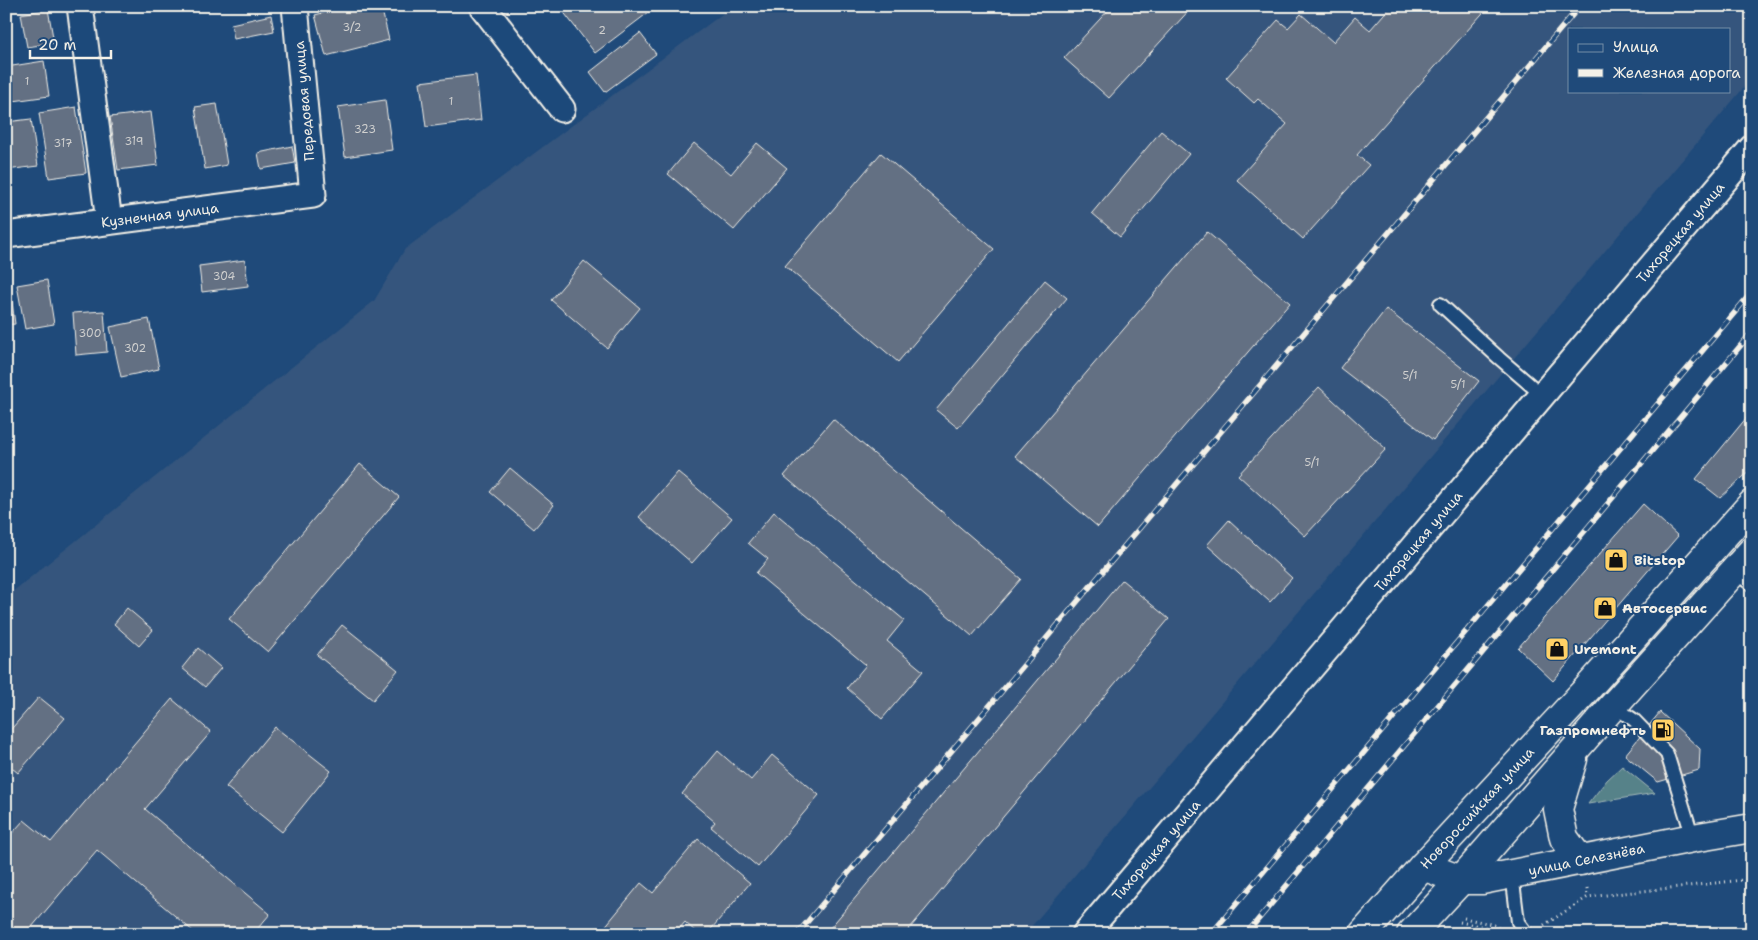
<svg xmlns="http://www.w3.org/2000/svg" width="1758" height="940" font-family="'Shantell Sans',sans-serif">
	<rect width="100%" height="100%" fill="#1f4a7a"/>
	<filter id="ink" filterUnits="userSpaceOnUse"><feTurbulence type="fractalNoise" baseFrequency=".02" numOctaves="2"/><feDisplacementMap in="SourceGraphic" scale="10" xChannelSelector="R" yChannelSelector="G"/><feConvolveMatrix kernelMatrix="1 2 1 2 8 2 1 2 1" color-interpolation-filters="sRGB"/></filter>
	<g filter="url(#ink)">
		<!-- built -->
		<path fill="#34557d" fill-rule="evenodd" d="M733,6H1752V78L1025,934H6V597L374,301L405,249ZM1569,29H1729V91H1569Z"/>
		<!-- green -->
		<path fill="#578289" stroke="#a6bab8" d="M1622,766L1655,793L1588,804L1607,780Z"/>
		<!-- building -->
		<g fill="#646f83" stroke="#f4f1e8">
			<path d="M349,6H381L389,40L326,56L315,15Z"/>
			<path d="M559,6H657L595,53Z"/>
			<path d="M1112,6H1193L1109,98L1064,58Z"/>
			<path d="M1391,6H1454L1456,8L1457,6H1489L1357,155L1369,165L1303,239L1237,180L1287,124L1258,99L1254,103L1226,78L1278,20L1288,28L1301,14L1333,42L1355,17L1370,30Z"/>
			<path d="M48,9L54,43L27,47L21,14Z"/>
			<path d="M271,15L274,31L234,39L231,24Z"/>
			<path d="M640,33L656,54L605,92L590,72Z"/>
			<path d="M44,61L49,96L6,102V67Z"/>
			<path d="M476,75L481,120L426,127L420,82Z"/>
			<path d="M385,100L392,150L345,157L338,107Z"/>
			<path d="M217,104L227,165L205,169L195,107Z"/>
			<path d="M76,107L86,173L49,178L39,113Z"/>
			<path d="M151,112L158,165L118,170L110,117Z"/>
			<path d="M31,119L38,166L6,170V122Z"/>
			<path d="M1161,131L1189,154L1120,237L1092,213Z"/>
			<path d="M694,143L731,174L757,143L787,168L734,230L668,174Z"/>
			<path d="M292,146L295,163L261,169L258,153Z"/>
			<path d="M881,153L994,249L898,362L785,266Z"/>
			<path d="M1207,232L1290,303L1098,527L1015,456Z"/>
			<path d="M245,260L248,286L202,292L199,266Z"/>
			<path d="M584,261L640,308L607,348L551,300Z"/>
			<path d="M6,280H9L15,324L6,325Z"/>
			<path d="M47,280L54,324L25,329L17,285Z"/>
			<path d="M1045,280L1067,298L958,428L936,410Z"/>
			<path d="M1386,309L1479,381L1433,440L1340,368Z"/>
			<path d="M104,311L107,352L76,355L73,313Z"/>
			<path d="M149,319L159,369L121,377L110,327Z"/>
			<path d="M1319,387L1386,449L1305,536L1238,475Z"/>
			<path d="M1752,411V469L1720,498L1696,479Z"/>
			<path d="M833,419L1021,579L972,636L784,476Z"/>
			<path d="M360,464L399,497L268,652L229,619Z"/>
			<path d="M510,468L554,505L534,529L490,492Z"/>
			<path d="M678,472L732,518L692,563L639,517Z"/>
			<path d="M1643,504L1678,536L1553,681L1518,648Z"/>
			<path d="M774,512L904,620L887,641L923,671L882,719L847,688L866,665L756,573L768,559L748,543Z"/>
			<path d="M1229,520L1292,578L1270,602L1207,545Z"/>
			<path d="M1122,580L1169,619L905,934H825Z"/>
			<path d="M127,608L153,630L139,646L114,624Z"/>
			<path d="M342,625L398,670L373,700L317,655Z"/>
			<path d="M198,648L221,668L205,687L182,668Z"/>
			<path d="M39,697L65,718L18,773L6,763V735Z"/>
			<path d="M172,699L211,732L145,809L270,914L253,934H193L194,932L97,850L26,934H6V840L24,820L51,842Z"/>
			<path d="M1660,712L1700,749L1699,770L1658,782L1625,755Z"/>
			<path d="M275,727L331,771L282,832L226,787Z"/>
			<path d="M718,751L751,780L772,755L819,795L758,867L711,827L715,822L682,794Z"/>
			<path d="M698,839L750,883L707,934H698L685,922L675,934H599L641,883L653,893Z"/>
		</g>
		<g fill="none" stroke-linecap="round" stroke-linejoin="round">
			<!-- service casing -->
			<g stroke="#f4f1e8" stroke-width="16">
				<g id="service">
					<path d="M1440,304L1499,358L1542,395"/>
					<path d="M1734,571L1752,585"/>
					<path d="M1613,706L1634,720L1667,754L1693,838"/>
					<path d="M1512,874L1518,922L1527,934"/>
				</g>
			</g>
			<!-- minor casing -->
			<g stroke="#f4f1e8" stroke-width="29">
				<g id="minor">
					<path d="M80,6L109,221"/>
					<path d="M482,6L562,109"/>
					<path id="s1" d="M6,235L313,195L295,6"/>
					<path id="s2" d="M1085,934L1752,148"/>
				</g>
			</g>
			<!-- tertiary casing -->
			<g stroke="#f4f1e8" stroke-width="31">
				<g id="tertiary">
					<path id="s3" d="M1423,866L1461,880H1482L1693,838L1752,828"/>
				</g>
			</g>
			<!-- secondary casing -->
			<g stroke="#f4f1e8" stroke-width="31">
				<g id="secondary">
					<path d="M1573,759L1558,809L1564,838L1581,861"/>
					<path id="s4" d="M1363,934L1423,866L1587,689L1752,504"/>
					<path d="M1411,934L1461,880L1613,706L1752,551"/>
				</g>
			</g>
			<!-- path -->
			<g stroke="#f4f1e8" stroke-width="3" stroke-dasharray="1 4" stroke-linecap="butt">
				<path d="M1587,888L1588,897"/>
				<path d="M1464,918L1495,925L1498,928"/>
				<path d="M1460,922L1494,929L1498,934"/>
				<path d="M1544,925L1588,897L1752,879"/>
			</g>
			<!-- service -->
			<use href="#service" stroke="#1f4a7a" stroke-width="12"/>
			<!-- minor -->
			<use href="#minor" stroke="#1f4a7a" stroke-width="25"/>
			<!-- tertiary -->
			<use href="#tertiary" stroke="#1f4a7a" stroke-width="28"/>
			<!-- secondary -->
			<use href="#secondary" stroke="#1f4a7a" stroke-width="28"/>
			<!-- rail casing -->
			<g stroke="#f4f1e8" stroke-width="5.5">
				<g id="rail">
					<path d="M797,934L1580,6"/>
					<path d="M1211,934L1752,292"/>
					<path d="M1246,934L1752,332"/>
				</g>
			</g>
			<!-- rail -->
			<use href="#rail" stroke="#1f4a7a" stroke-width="4" stroke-dasharray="11" stroke-linecap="butt"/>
		</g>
	</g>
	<!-- icons -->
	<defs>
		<g id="shop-square" transform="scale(1.25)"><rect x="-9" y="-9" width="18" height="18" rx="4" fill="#ffd166" stroke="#1f4a7a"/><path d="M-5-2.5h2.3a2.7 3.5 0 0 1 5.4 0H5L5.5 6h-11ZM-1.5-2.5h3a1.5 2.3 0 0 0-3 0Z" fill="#111"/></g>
		<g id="fuel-square" transform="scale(1.25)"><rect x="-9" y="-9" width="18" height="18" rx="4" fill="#ffd166" stroke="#1f4a7a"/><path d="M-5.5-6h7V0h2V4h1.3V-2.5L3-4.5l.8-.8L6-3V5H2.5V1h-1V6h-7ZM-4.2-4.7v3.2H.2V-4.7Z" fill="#111"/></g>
	</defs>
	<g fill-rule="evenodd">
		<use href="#shop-square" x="1616" y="560"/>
		<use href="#shop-square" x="1605" y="608"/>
		<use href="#shop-square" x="1557" y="649"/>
		<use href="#fuel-square" x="1663" y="730"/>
	</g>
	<g text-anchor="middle" stroke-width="4" stroke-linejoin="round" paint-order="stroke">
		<!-- number labels -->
		<g font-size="11" fill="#d0d0cf">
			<text x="352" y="31">3/2</text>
			<text x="602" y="34">2</text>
			<text x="27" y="85">1</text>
			<text x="451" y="105">1</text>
			<text x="365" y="133">323</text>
			<text x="134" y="145">319</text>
			<text x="63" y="147">317</text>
			<text x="224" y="280">304</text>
			<text x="90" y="337">300</text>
			<text x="135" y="352">302</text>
			<text x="1410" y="379">5/1</text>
			<text x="1458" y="388">5/1</text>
			<text x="1312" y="466">5/1</text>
		</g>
		<!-- street labels -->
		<g font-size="14" fill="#f4f1e8" stroke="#1f4a7a">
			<text transform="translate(304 101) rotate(-95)" y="5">Передовая улица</text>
			<text dy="5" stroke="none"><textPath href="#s1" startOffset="155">Кузнечная улица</textPath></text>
			<text dy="5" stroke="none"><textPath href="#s2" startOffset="920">Тихорецкая улица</textPath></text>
			<text dy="5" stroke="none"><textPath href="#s2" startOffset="515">Тихорецкая улица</textPath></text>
			<text dy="5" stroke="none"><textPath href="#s4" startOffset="170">Новороссийская улица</textPath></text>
			<text dy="5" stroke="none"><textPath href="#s2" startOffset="110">Тихорецкая улица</textPath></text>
			<text dy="5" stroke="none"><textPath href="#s3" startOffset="168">улица Селезнёва</textPath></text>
		</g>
		<!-- poi labels -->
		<g font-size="14" font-weight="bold" fill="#f4f1e8" stroke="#1f4a7a" text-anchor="start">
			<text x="1634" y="565">Bitstop</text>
			<text x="1622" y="613">Автосервис</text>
			<text x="1574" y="654">Uremont</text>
			<text x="1646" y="735" text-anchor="end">Газпромнефть</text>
		</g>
	</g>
	<!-- margin -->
	<rect width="1758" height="940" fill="none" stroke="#1f4a7a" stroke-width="25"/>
	<rect x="12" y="12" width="1733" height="915" fill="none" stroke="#f4f1e8" stroke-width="2" filter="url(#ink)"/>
	<!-- legend -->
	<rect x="1568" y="28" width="162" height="65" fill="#1f4a7a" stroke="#748da6"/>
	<rect x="1578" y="44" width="25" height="8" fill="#1f4a7a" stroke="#748da6"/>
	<text x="1613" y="52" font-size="15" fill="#f4f1e8">Улица</text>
	<rect x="1578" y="69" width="25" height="8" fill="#f4f1e8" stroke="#748da6"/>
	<text x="1613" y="78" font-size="15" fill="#f4f1e8">Железная дорога</text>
	<!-- scale -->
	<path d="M30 50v8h81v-8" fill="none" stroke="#f4f1e8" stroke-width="2.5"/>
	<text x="38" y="50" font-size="15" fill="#f4f1e8" stroke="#1f4a7a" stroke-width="4" paint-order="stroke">20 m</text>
</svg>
